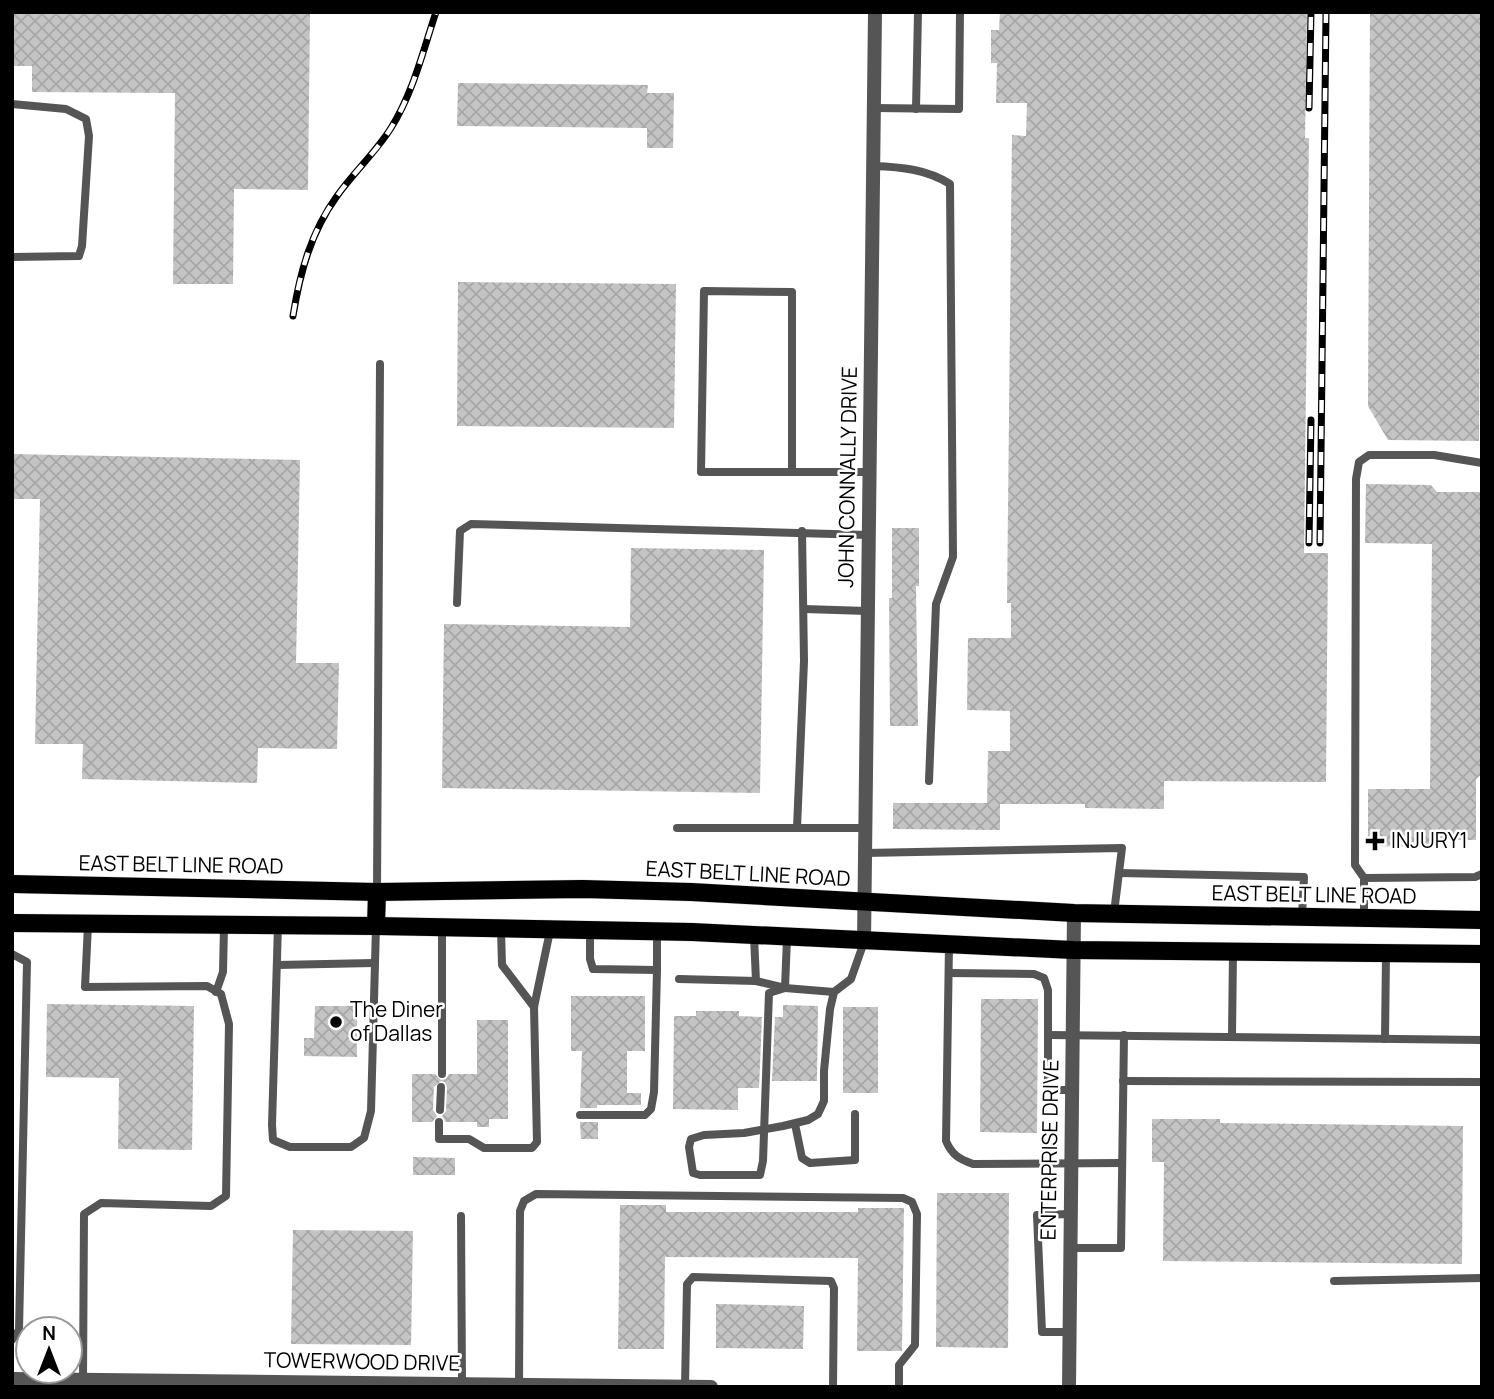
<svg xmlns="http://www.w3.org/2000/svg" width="1494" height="1399" font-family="Manrope,sans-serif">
	<defs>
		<pattern id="building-cross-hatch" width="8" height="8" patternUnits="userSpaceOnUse" patternTransform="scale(1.75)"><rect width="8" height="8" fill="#c4c4c4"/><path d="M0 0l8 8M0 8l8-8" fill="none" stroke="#a7a7a7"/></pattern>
	</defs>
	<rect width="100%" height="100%" fill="#fff"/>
	<!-- building -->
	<g fill="url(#building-cross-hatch)">
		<path d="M12,12H310L308,190L234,189L233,284H173L175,93L32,92V66H12Z"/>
		<path d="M1000,12H1307L1305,138H1309L1304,553H1328L1326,782L1164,781V809L1085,808V804H1000V830L893,829V803H987L988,751H1010V711L967,710L968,638H1011V603H1007L1012,135L1026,136L1027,103H996L997,63H991V30H999Z"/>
		<path d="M1370,12H1481L1479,441L1388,440L1368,406Z"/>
		<path d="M458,83L648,85L647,93H674L673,148H647V128L457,126Z"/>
		<path d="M458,282L676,284L674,428L457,426Z"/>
		<path d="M12,454L300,460L296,663H339L337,749L258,748L257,783L82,779L83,744H35L40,499H12Z"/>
		<path d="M1366,484L1431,485L1437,492H1482V774L1476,779V840H1439L1433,847L1368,846V789H1430L1432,544L1365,543Z"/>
		<path d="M892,528H919V586H916L918,726H890L889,598H892Z"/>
		<path d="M631,548L764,550L760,793L442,788L444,624L630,627Z"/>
		<path d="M571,996H645V1051H627V1093H641V1105H597V1108H580L582,1051H571Z"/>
		<path d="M981,999H1038L1037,1133L980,1132Z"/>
		<path d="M47,1004L194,1006L192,1150L118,1149L119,1078L46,1077Z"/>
		<path d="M783,1005L818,1006L817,1081H772L775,1017H783Z"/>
		<path d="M315,1006H357V1057L304,1056V1038H314Z"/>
		<rect x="843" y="1007" width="35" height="86"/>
		<path d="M696,1011H739V1016L762,1017L759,1088H738V1110L673,1109L674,1016H696Z"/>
		<path d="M477,1020H508V1119H489V1127H477V1122H446L442,1116L446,1111L447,1087L445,1082L441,1081L434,1087L433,1110L437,1116L432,1122H412V1074H435L441,1080L446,1079L449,1074H477Z"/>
		<path d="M1152,1119H1220V1123L1463,1126L1462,1264L1163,1261L1164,1162H1152Z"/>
		<path d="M580,1122H598V1139H581Z"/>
		<path d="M413,1157L455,1158V1175H413Z"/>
		<path d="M937,1193H1009L1008,1348L936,1347Z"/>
		<path d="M620,1205H666V1212H858V1208H904L902,1351H857L858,1258L665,1257L664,1349H618Z"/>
		<path d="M293,1230L413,1231L411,1345L291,1344Z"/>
		<path d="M716,1304L804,1306L803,1349L716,1348Z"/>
	</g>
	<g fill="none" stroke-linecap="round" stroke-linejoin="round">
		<!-- primary casing -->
		<g stroke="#dbdbdb" stroke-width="19">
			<g id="primary">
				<path d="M12,884L377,892L583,889L691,892L1074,913L1482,920"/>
				<path d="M12,923L376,926L692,932L1073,950L1482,954"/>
				<path d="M376,926L377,892"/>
			</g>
		</g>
		<!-- lane -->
		<g stroke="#555" stroke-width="8">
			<path d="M12,104L66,109L86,119L89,136L82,246L79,256L12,257"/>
			<path d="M874,108L959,109L960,12"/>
			<path d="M916,109L918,12"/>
			<path d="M873,166C901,167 926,169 950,184L953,557L936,604L929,781"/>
			<path d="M792,472V292L704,291L701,472H869"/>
			<path d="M457,603L460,531L471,524L868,535"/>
			<path d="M804,609L867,611"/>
			<path d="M677,828H865"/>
			<path d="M797,828L804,661L802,531"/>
			<path d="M865,853L1122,848L1114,913"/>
			<path d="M1119,873L1304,877L1302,916"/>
			<path d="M1364,878L1475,877L1482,874"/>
			<path d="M377,892L380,364"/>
			<path d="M1364,918V878L1355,865L1356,479L1359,462L1369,455H1434L1482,463"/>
			<path d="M278,925L272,1125L273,1140L290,1147H351L364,1138L371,1111L376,926"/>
			<path d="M501,929L502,965L534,1007"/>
			<path d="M657,932V970"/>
			<path d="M787,938L785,988L769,993L763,1161L760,1175H700L693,1173L689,1147L691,1139L704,1135L744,1133L783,1126L808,1120L818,1114L824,1101V1071L830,1009L834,992L851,979L864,942"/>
			<path d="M949,945L946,1141C952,1155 959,1159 973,1164L1122,1163"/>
			<path d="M12,954L27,962L19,1330L12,1340"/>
			<path d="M277,965L374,963"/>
			<path d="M949,973L1034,974L1044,978L1048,990V1090H1072"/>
			<path d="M679,979L756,981L754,936"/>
			<path d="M756,981L785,988L834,992"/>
			<path d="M216,992L223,972L224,926"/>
			<path d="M1048,1035L1482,1040"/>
			<path d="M1232,1036L1233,953"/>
			<path d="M1385,1039L1386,954"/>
			<path d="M442,1074V928"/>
			<path d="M1123,1081L1482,1082"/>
			<path d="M440,1110L441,1087"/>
			<path d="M580,1115H645L651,1109L654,1092L657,970L593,969L590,959V931"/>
			<path d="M439,1122V1139H469L484,1148H532L537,1142L534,1007L550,931"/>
			<path d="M795,1124L802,1158L810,1163L855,1160V1114"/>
			<path d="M461,1216L462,1384"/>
			<path d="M1070,1248H1121L1124,1035"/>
			<path d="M1334,1281L1482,1278"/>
			<path d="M1069,1332H1042L1037,1215L1071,1214"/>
			<path d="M83,1380L84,1214L101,1203L211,1206L226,1196L229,1024L221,994L207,986L85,987L88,925"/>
			<path d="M519,1385L520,1211L524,1201L536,1194L903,1198L912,1202L917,1214L915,1345L899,1365V1387"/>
			<path d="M685,1386L687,1284L693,1277L831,1281L834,1288L833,1387"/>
		</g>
		<!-- street -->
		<g stroke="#555" stroke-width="14">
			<path d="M864,942L875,12"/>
			<path d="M12,1379L711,1387"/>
			<path d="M1069,1387L1074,913"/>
		</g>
		<!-- primary -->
		<use href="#primary" stroke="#000" stroke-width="18"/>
		<!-- rail casing -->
		<g stroke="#000" stroke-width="7">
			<g id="rail">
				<path d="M1309,108L1311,12"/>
				<path d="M293,316C300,272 311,232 337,196C354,172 376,152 391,128C413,93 423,51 436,12"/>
				<path d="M1309,543L1311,420"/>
				<path d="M1320,543L1326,12"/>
			</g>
		</g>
		<!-- rail -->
		<use href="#rail" stroke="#fff" stroke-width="4.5" stroke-dasharray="13" stroke-linecap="butt"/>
	</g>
	<!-- markers -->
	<g fill="#000" stroke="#fff" stroke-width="2.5">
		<path d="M1371.5 830.5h7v7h7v7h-7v7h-7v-7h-7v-7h7z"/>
		<circle cx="336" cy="1022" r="7"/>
	</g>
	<g text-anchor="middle" stroke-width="5" stroke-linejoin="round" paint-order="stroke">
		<!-- street labels -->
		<g font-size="21" fill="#000" stroke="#fff">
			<text transform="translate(848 477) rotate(-89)" y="7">JOHN CONNALLY DRIVE</text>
			<text transform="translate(181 865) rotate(1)" y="7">EAST BELT LINE ROAD</text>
			<text transform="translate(748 874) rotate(3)" y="7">EAST BELT LINE ROAD</text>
			<text transform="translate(1314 895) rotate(1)" y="7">EAST BELT LINE ROAD</text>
			<text transform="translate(1050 1150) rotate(-89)" y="7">ENTERPRISE DRIVE</text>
			<text transform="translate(362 1362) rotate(1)" y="7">TOWERWOOD DRIVE</text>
		</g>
		<!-- poi labels -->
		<g font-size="21" fill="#000" stroke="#fff" text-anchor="start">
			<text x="1391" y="848">INJURY1</text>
			<text x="350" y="1017">The Diner<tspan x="350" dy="24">of Dallas</tspan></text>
		</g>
	</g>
	<!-- border -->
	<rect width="1494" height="1399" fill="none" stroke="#000000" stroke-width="28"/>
	<!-- north arrow -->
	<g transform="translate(49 1350)"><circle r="33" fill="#ffffff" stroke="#999999" stroke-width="2"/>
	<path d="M0-5L12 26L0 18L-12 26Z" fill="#000000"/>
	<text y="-10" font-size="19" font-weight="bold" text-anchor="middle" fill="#000000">N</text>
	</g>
</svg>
